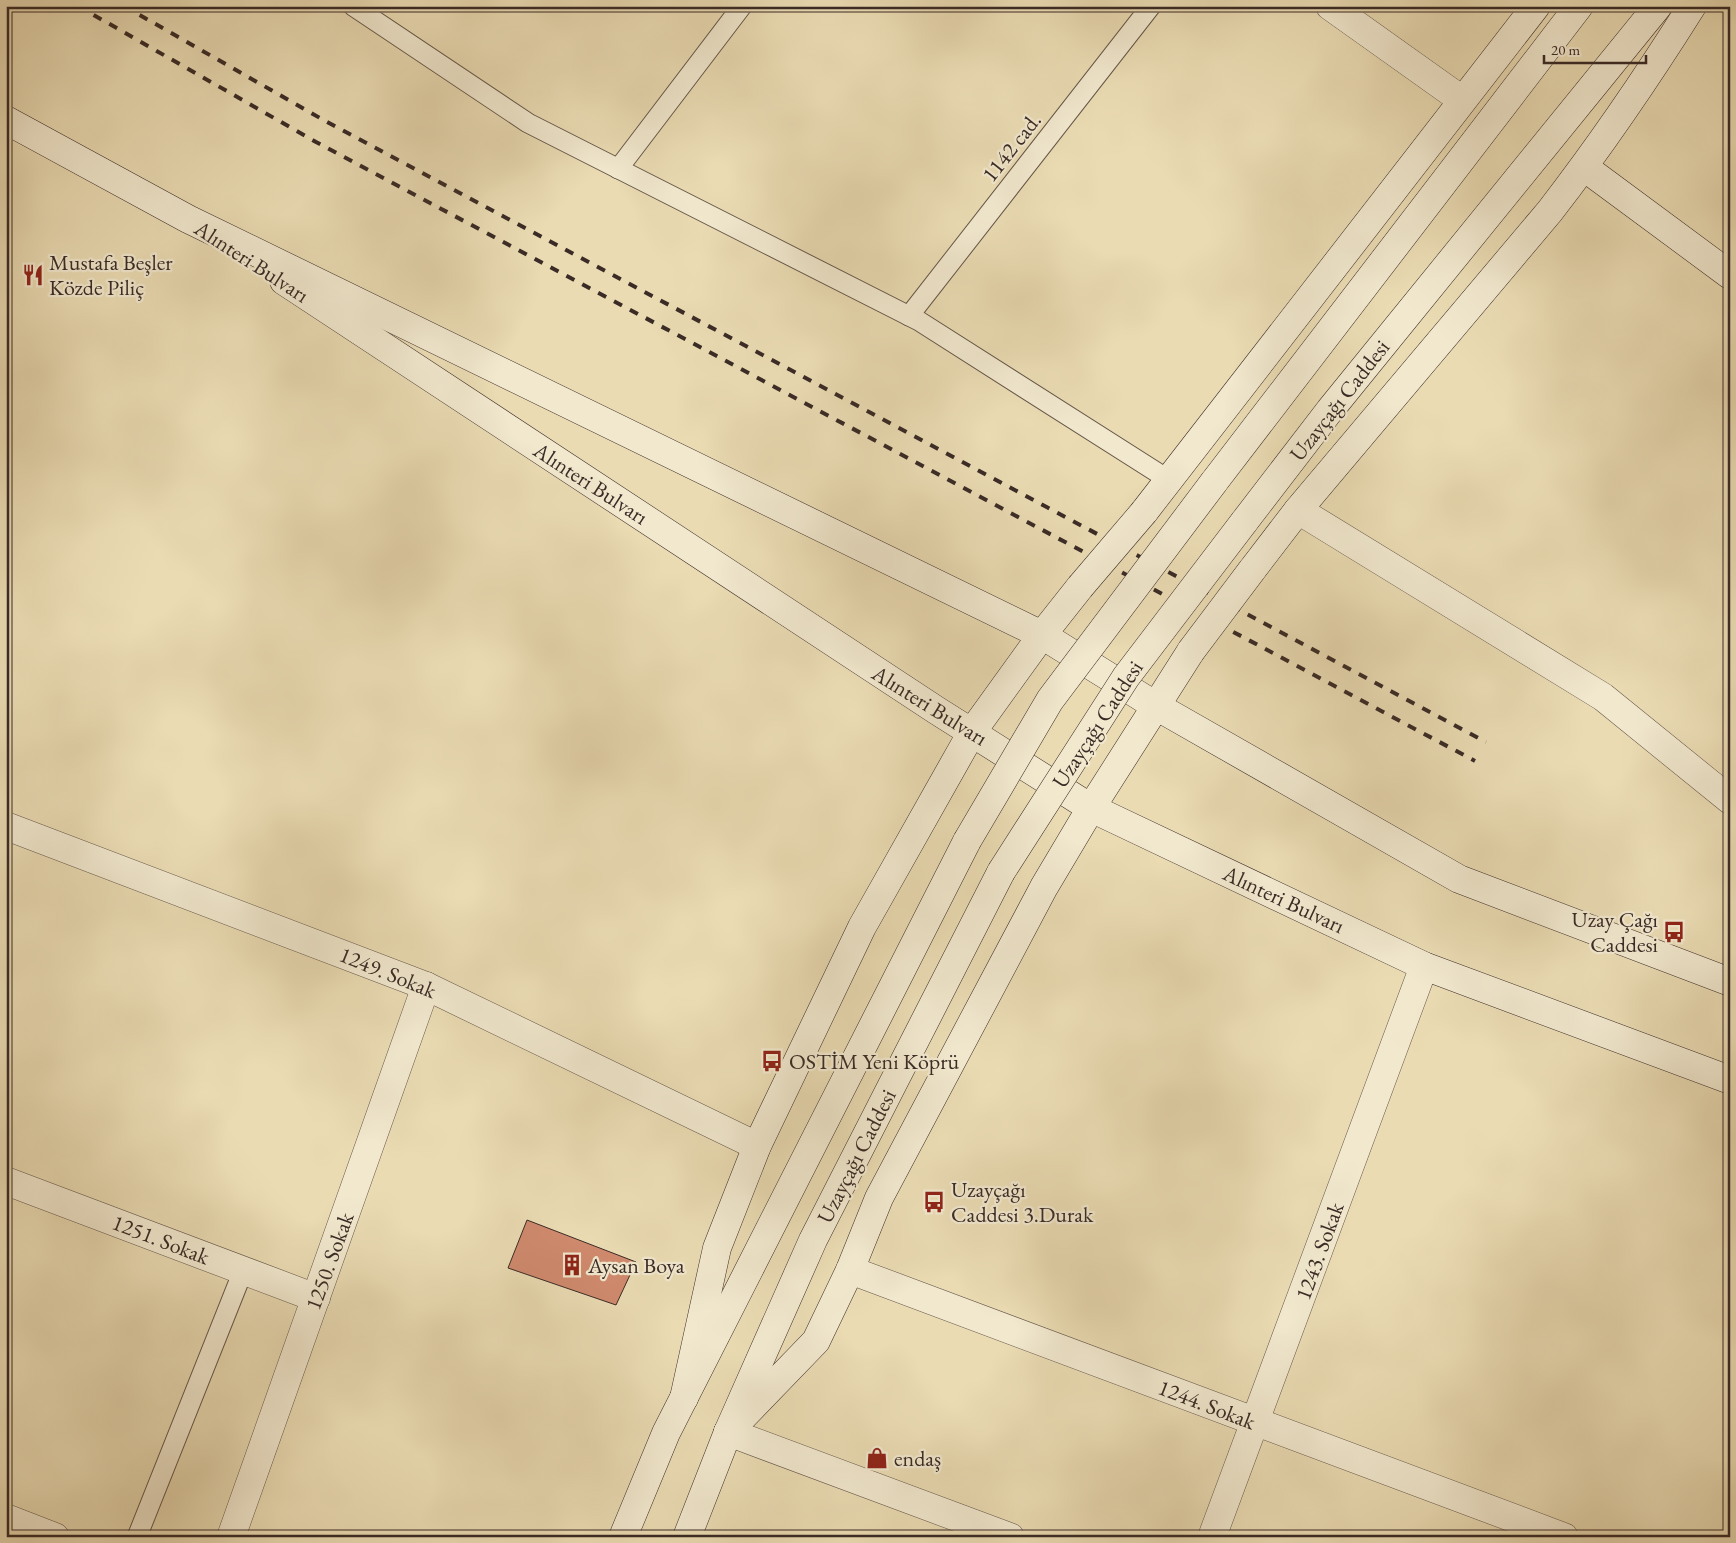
<svg xmlns="http://www.w3.org/2000/svg" width="1736" height="1543" font-family="'EB Garamond',serif">
	<rect width="100%" height="100%" fill="#eadbb3"/>
	<filter id="stains"><feTurbulence type="fractalNoise" baseFrequency=".004" numOctaves="4"/><feColorMatrix values="0 0 0 0 .2 0 0 0 0 .09 0 0 0 0 .02 0 0 0 .5 -.17"/></filter>
	<radialGradient id="worn" r=".72"><stop offset=".6" stop-color="#630" stop-opacity="0"/><stop offset="1" stop-color="#630" stop-opacity=".3"/></radialGradient>
	<!-- building -->
	<path fill="#d08a6e" stroke="#3a2b26" d="M527,1220L636,1262L616,1305L508,1268Z"/>
	<g fill="none" stroke-linecap="round" stroke-linejoin="round">
		<!-- service casing -->
		<g stroke="#665749" stroke-width="21">
			<g id="service">
				<path d="M353,6L528,123L919,321L1169,480"/>
				<path d="M618,169L742,6"/>
				<path d="M909,316L1151,6"/>
				<path d="M137,1537L243,1271"/>
			</g>
		</g>
		<!-- minor casing -->
		<g stroke="#665749" stroke-width="29">
			<g id="minor">
				<path d="M1330,6L1462,100"/>
				<path d="M1298,510L1603,697L1730,800"/>
				<path d="M6,826L426,986L757,1146"/>
				<path d="M6,1181L316,1298"/>
				<path d="M850,1270L1564,1537"/>
				<path d="M728,1432L1010,1537"/>
				<path d="M6,1518L55,1537"/>
				<path d="M231,1537L426,986"/>
				<path d="M1212,1537L1424,966"/>
			</g>
		</g>
		<!-- secondary casing -->
		<g stroke="#3a2b26" stroke-width="29">
			<g id="secondary">
				<path d="M6,120L188,219L1042,635L1156,706L1459,879L1730,982"/>
				<path d="M1584,167L1730,275"/>
				<path d="M284,281L936,710L1091,808L1424,966L1730,1080"/>
				<path d="M1214,482L1579,6"/>
				<path d="M1144,512L1536,6"/>
				<path d="M1244,522L1330,410L1658,6"/>
				<path d="M1252,570L1298,510L1550,211C1601,145 1648,76 1692,6"/>
				<path d="M684,1398L717,1248L757,1146L862,927L972,732L1042,635L1080,587"/>
				<path d="M728,1432L816,1341L850,1270L879,1198L1044,887L1091,808L1191,651"/>
				<path d="M623,1537L666,1433L967,841"/>
				<path d="M687,1537L728,1432L813,1240L1001,872"/>
			</g>
		</g>
		<!-- service -->
		<use href="#service" stroke="#f1e8ce" stroke-width="19"/>
		<!-- minor -->
		<use href="#minor" stroke="#f1e8ce" stroke-width="28"/>
		<!-- secondary -->
		<use href="#secondary" stroke="#f1e8ce" stroke-width="28"/>
		<!-- rail -->
		<g stroke="#3a2b26" stroke-width="4" stroke-dasharray="9 9" stroke-linecap="butt">
			<path d="M78,6L316,142L1475,761"/>
			<path d="M124,6L327,122L1486,742"/>
		</g>
		<!-- secondary-bridge casing -->
		<g stroke="#3a2b26" stroke-width="29" stroke-linecap="butt">
			<g id="secondary-bridge">
				<path d="M1080,587L1144,512"/>
				<path d="M1191,651L1252,570"/>
				<path d="M967,841L1050,700L1214,482"/>
				<path d="M1001,872L1126,677L1244,522"/>
			</g>
		</g>
		<!-- secondary-bridge -->
		<use href="#secondary-bridge" stroke="#f1e8ce" stroke-width="28"/>
	</g>
	<!-- icons -->
	<defs>
		<g id="restaurant-bare" transform="scale(1.725)"><path d="M-5-6h1v4h1v-4h1v4h1v-4h1v5L-1.5 .5V6h-2V.5L-5-1ZM5-6V6H3V1.5H1.5Q1.5-4 5-6Z" fill="#8f2418" stroke="#f1e8ce" stroke-width="2.5" paint-order="stroke"/></g>
		<g id="bus-bare" transform="scale(1.725)"><path d="M-5-6H5V4H4V6H2V4H-2V6H-4V4H-5ZM-3.5-4V0h7V-4ZM-3.5 1.2v1.5H-2V1.2ZM2 1.2v1.5H3.5V1.2Z" fill="#8f2418" stroke="#f1e8ce" stroke-width="2.5" paint-order="stroke"/></g>
		<g id="building-bare" transform="scale(1.725)"><path d="M-4-6H4V6H1V3H-1V6H-4ZM-2.5-4.3h1.7v1.8h-1.7ZM.8-4.3h1.7v1.8H.8ZM-2.5-1h1.7V.8h-1.7ZM.8-1h1.7V.8H.8Z" fill="#8f2418" stroke="#f1e8ce" stroke-width="2.5" paint-order="stroke"/></g>
		<g id="shop-bare" transform="scale(1.725)"><path d="M-5-2.5h2.3a2.7 3.5 0 0 1 5.4 0H5L5.5 6h-11ZM-1.5-2.5h3a1.5 2.3 0 0 0-3 0Z" fill="#8f2418" stroke="#f1e8ce" stroke-width="2.5" paint-order="stroke"/></g>
	</defs>
	<g fill-rule="evenodd">
		<use href="#restaurant-bare" x="33" y="275"/>
		<use href="#bus-bare" x="1674" y="932"/>
		<use href="#bus-bare" x="772" y="1061"/>
		<use href="#bus-bare" x="934" y="1202"/>
		<use href="#building-bare" x="572" y="1265"/>
		<use href="#shop-bare" x="877" y="1458"/>
	</g>
	<g text-anchor="middle" stroke-width="4.5" stroke-linejoin="round" paint-order="stroke">
		<!-- street labels -->
		<g font-size="22" fill="#3a2b26" stroke="#f1e8ce">
			<text transform="translate(1011 147) rotate(-52)" y="8">1142 cad.</text>
			<text transform="translate(252 261) rotate(33)" y="8">Alınteri Bulvarı</text>
			<text transform="translate(1339 400) rotate(-52)" y="8">Uzayçağı Caddesi</text>
			<text transform="translate(591 483) rotate(33)" y="8">Alınteri Bulvarı</text>
			<text transform="translate(930 705) rotate(32)" y="8">Alınteri Bulvarı</text>
			<text transform="translate(1097 724) rotate(-57)" y="8">Uzayçağı Caddesi</text>
			<text transform="translate(1284 899) rotate(25)" y="8">Alınteri Bulvarı</text>
			<text transform="translate(388 972) rotate(22)" y="8">1249. Sokak</text>
			<text transform="translate(856 1156) rotate(-63)" y="8">Uzayçağı Caddesi</text>
			<text transform="translate(161 1239) rotate(21)" y="8">1251. Sokak</text>
			<text transform="translate(1319 1251) rotate(-70)" y="8">1243. Sokak</text>
			<text transform="translate(329 1261) rotate(-70)" y="8">1250. Sokak</text>
			<text transform="translate(1207 1404) rotate(21)" y="8">1244. Sokak</text>
		</g>
		<!-- poi labels -->
		<g font-size="22" fill="#3a2b26" stroke="#f1e8ce" text-anchor="start">
			<text x="49" y="270">Mustafa Beşler<tspan x="49" dy="25">Közde Piliç</tspan></text>
			<text x="1658" y="927" text-anchor="end">Uzay Çağı<tspan x="1658" dy="25">Caddesi</tspan></text>
			<text x="789" y="1069">OSTİM Yeni Köprü</text>
			<text x="951" y="1197">Uzayçağı<tspan x="951" dy="25">Caddesi 3.Durak</tspan></text>
			<text x="588" y="1273">Aysan Boya</text>
			<text x="894" y="1466">endaş</text>
		</g>
	</g>
	<!-- margin -->
	<rect width="1736" height="1543" fill="none" stroke="#eadbb3" stroke-width="25"/>
	<rect x="8" y="8" width="1721" height="1528" fill="none" stroke="#3a2b26" stroke-width="2.5"/>
	<rect x="12" y="12" width="1711" height="1518" fill="none" stroke="#3a2b26"/>
	<!-- scale -->
	<path d="M1544 55v8h102v-8" fill="none" stroke="#3a2b26" stroke-width="2.5"/>
	<text x="1551" y="55" font-size="15" fill="#3a2b26" stroke="#f1e8ce" stroke-width="4" paint-order="stroke">20 m</text>
	<rect width="100%" height="100%" filter="url(#stains)"/>
	<rect width="100%" height="100%" fill="url(#worn)"/>
</svg>
